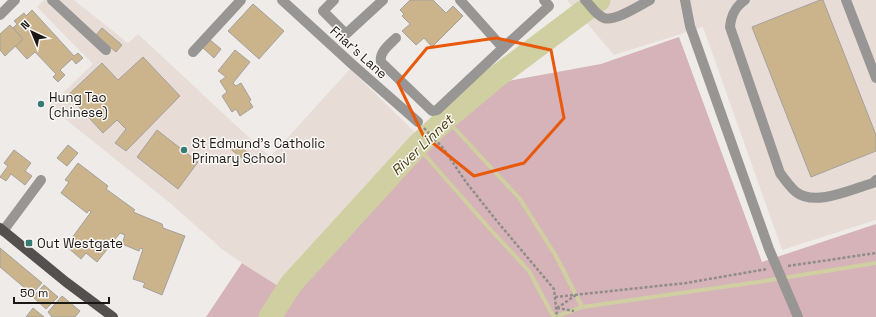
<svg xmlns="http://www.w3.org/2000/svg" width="876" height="317" font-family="'Space Grotesk',sans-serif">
	<rect width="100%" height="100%" fill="#efebe8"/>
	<!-- built -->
	<g fill="#e8ddd6">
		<path d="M44,0H74L128,43L138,34L270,157L350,69L427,144L292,296L223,250L170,203L49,106L93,64L37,7Z"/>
		<path d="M567,0H876V220L782,250L703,27L614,55Z"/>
	</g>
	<!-- green -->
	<path fill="#d5b3b8" d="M679,37L762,262L876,224V317H206L242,263L292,295L343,234L431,144L502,82L601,64Z"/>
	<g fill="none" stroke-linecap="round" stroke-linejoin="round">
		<!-- stream -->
		<g stroke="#cfcfa1" stroke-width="4">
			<path d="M446,119L520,199L556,256L582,307"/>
			<path d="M417,146L489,228L529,271L552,314L555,317"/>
			<path d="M555,317L582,307L758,282L876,263"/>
		</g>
		<!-- river -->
		<path stroke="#cfcfa1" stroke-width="23" d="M270,317L291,284L417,146L446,119L495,78L599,0"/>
	</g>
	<!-- building -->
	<g fill="#cbb48b" stroke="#a3a19d">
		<path d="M410,0H433L446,13L453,6L463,16L432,47L424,38L416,45L402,31L410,24L402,16L404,14L400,10Z"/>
		<path d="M820,0H823L876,135V151L811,177L752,27Z"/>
		<path d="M253,4L284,31L259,59L228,31Z"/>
		<path d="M32,10L74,56L78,53L83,58L76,64L72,59L60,70L65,75L58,82L53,77L56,74L35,52L27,59L15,46L23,39L13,28L17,24L14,21L24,13L26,16Z"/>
		<path d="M10,25L23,39L5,56L0,50V34Z"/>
		<path d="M102,28L122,45L116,52L96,35Z"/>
		<path d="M209,39L221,49L214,58L202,47Z"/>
		<path d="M235,50L250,62L233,83L236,86L241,83L251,100L249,101L253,107L240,116L236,109L232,112L222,96L227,92L220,81L226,77L218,71Z"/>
		<path d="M143,57L180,96L126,151L115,143L126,129L117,120L103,133L68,95L102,63L118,80Z"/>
		<path d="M157,130L198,162L178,189L137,157Z"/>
		<path d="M234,142L255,158L250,164L229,148Z"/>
		<path d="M68,145L78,153L67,166L57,158Z"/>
		<path d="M14,150L31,163L25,171L32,176L25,185L11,174L6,181L0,177L8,166L4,163Z"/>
		<path d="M78,163L108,186L106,189L135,210L133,212L162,224L163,228L185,236L162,295L143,287L145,283L133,279L143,249L140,248L139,251L122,244L125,235L120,233L97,262L86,253L81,259L66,246L91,212L89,210L87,213L61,193L69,182L65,180Z"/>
		<path d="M0,248L42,283L32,294L0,267Z"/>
		<path d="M44,285L58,297L46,309L33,297Z"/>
		<path d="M62,296L80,311L75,317H52L48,312Z"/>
		<path d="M33,308L44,317H26Z"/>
	</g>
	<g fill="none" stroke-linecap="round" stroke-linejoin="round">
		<!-- path -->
		<g stroke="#8f8c8a" stroke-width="2.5" stroke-dasharray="3 2" stroke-linecap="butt">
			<path d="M424,128L443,148L466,182L496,220L554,289L557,317"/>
			<path d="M788,266L876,253"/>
			<path d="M555,297L686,283L767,269"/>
			<path d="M557,308L576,295"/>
			<path d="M557,308L574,311"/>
		</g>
		<!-- minor -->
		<g stroke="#989695" stroke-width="10">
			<path d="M52,0L106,50"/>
			<path d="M282,0L353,65L418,122"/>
			<path d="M334,0L323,11L346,34L383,0"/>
			<path d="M460,0L503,48L549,6L544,0"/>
			<path d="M585,0C591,6 596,15 604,18C615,22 640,5 650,0"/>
			<path d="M685,0L690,26L769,249L798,317"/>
			<path d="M745,0C735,7 731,15 730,27L780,173C785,180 790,187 796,192C815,207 852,189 873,183L876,180"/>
			<path d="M846,0L876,78"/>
			<path d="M0,15L15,0"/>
			<path d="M396,38C390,44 379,52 381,62L432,111L437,110L503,48"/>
			<path d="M193,52L241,0"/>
			<path d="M3,231L41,180"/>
		</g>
		<!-- major -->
		<path stroke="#54504f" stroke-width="10" d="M0,228L66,282L113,317"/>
	</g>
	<!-- marked area -->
	<path fill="none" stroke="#e8590c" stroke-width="3" stroke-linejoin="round" d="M496,38L551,50L564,118L524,163L474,176L423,135L398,83L427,48Z"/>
	<!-- markers -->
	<g fill="#367c73" stroke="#fcf8f5" stroke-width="1.5">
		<circle cx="41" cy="104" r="4"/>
		<circle cx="184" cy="150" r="4"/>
		<rect x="25" y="239" width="8" height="8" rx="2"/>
	</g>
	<g text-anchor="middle" stroke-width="3" stroke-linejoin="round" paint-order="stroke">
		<!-- street labels -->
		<g font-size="13" fill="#191817" stroke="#fcf8f5">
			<text transform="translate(359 52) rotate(42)" y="5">Friar's Lane</text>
		</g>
		<!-- poi labels -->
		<g font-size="13" fill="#191817" stroke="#fcf8f5" text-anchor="start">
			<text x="49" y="102">Hung Tao<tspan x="49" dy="15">(chinese)</tspan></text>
			<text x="192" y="148">St Edmund's Catholic<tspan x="192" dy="15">Primary School</tspan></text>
			<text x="37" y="248">Out Westgate</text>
		</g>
		<!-- water labels -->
		<g font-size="14" font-style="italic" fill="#45440e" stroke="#fcf8f5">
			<text transform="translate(422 145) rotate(-44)" y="5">River Linnet</text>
		</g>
	</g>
	<!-- north arrow -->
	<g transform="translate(32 32) rotate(316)" stroke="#fcf8f5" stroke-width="3" paint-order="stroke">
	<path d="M0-3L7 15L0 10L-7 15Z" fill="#191817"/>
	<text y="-6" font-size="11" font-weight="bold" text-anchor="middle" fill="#191817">N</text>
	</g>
	<!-- scale -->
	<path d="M14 297v6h95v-6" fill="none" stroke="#191817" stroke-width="2"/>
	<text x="20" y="297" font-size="12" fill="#191817" stroke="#fcf8f5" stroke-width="3" paint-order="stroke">50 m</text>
</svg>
